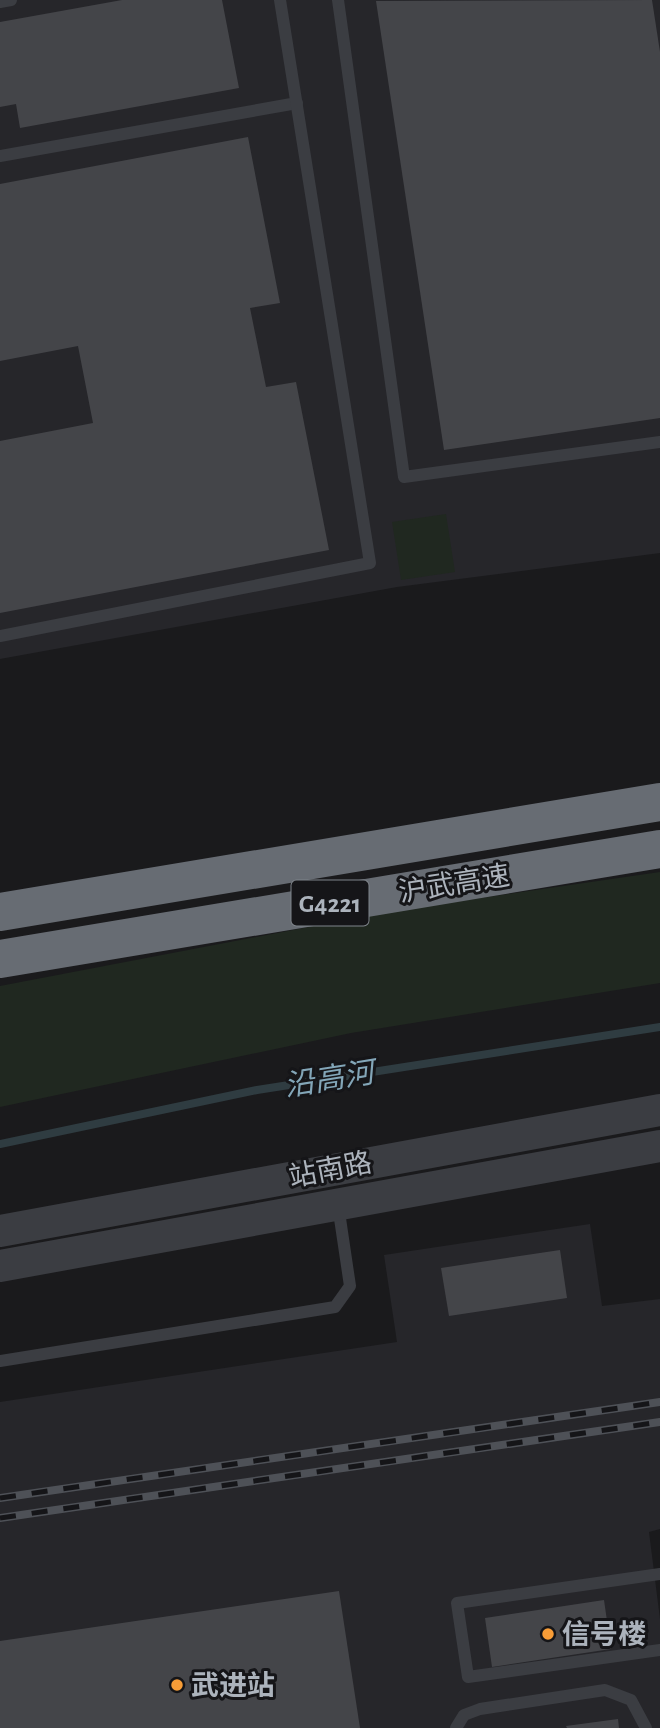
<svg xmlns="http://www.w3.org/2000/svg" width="660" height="1728" font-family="'Alegreya Sans','Noto Sans SC',sans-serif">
	<rect width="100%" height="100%" fill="#1a1a1c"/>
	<!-- built -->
	<g fill="#26262a">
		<path d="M0,0H660V553L397,587L0,659Z"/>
		<path d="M590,1224L602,1306L660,1299V1529L649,1532L660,1619V1728H0V1402L397,1342L384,1255Z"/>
	</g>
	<!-- green -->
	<g fill="#202820">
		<path d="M446,514L455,572L401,580L392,522Z"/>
		<path d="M660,872V983L351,1033L0,1107V986L392,911Z"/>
	</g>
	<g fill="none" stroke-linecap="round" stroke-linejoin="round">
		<!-- stream -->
		<path stroke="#2f3c41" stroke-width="8" d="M0,1144L257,1090L660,1027"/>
	</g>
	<!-- building -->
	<g fill="#444549">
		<path d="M122,0H222L239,88L20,128L16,104L0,107V22Z"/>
		<path d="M652,0L660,52V418L444,450L376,1Z"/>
		<path d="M248,137L280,303L250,308L266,387L296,382L329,550L0,613V441L93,423L78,346L0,361V184Z"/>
		<path d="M560,1250L567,1298L449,1316L441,1268Z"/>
		<path d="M339,1591L360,1728H0V1641Z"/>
		<path d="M604,1600L611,1649L492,1667L485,1618Z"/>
		<path d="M618,1719L619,1728H567L566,1726Z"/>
	</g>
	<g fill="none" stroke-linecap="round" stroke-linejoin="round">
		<!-- service -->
		<g stroke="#3b3d42" stroke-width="12">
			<path d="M338,0L404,477L660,442"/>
			<path d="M0,2L11,0"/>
			<path d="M0,156L297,103"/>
			<path d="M0,636L370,563L280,0"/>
			<path d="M0,1361L335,1307L350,1286L338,1205"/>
			<path d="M660,1574L457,1603L468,1677L660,1650"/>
			<path d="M456,1728L464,1715L480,1709L605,1690L631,1700L646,1728"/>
		</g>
		<!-- tertiary -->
		<g stroke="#3b3d42" stroke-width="32">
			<path d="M0,1231L660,1110"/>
			<path d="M0,1266L660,1146"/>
		</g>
		<!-- motorway -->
		<g stroke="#676c73" stroke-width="38">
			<path d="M0,912L660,802"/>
			<path d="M0,959L660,849"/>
		</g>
		<!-- rail casing -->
		<g stroke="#4e5157" stroke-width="8">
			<g id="rail">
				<path d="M0,1498L660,1402"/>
				<path d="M0,1518L660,1422"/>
			</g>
		</g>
		<!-- rail -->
		<use href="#rail" stroke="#151518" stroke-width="5" stroke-dasharray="16" stroke-linecap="butt"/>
	</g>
	<!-- markers -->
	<g fill="#f89d37" stroke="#151518" stroke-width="2.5">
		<circle cx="548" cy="1634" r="7"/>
		<circle cx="177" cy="1685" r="7"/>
	</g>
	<g text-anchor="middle" stroke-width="6" stroke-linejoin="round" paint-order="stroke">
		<!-- shield labels -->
		<rect fill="#151518" stroke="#7f848b" stroke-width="2" x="291.5" y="880.5" width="77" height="45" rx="5"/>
		<g font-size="26" font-weight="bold" fill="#acb3bc">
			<text x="330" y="912">G4221</text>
		</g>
		<!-- street labels -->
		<g font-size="28" fill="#acb3bc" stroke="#151518">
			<text transform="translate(454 883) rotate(-9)" y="10">沪武高速</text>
			<text transform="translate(330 1169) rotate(-11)" y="10">站南路</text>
		</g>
		<!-- poi labels -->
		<g font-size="28" font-weight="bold" fill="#acb3bc" stroke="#151518" text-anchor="start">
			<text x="562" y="1644">信号楼</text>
			<text x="191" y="1695">武进站</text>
		</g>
		<!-- water labels -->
		<g font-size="30" font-style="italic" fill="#83a6b8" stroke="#151518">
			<text transform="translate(329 1079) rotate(-9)" y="10">沿高河</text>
		</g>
	</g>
</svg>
